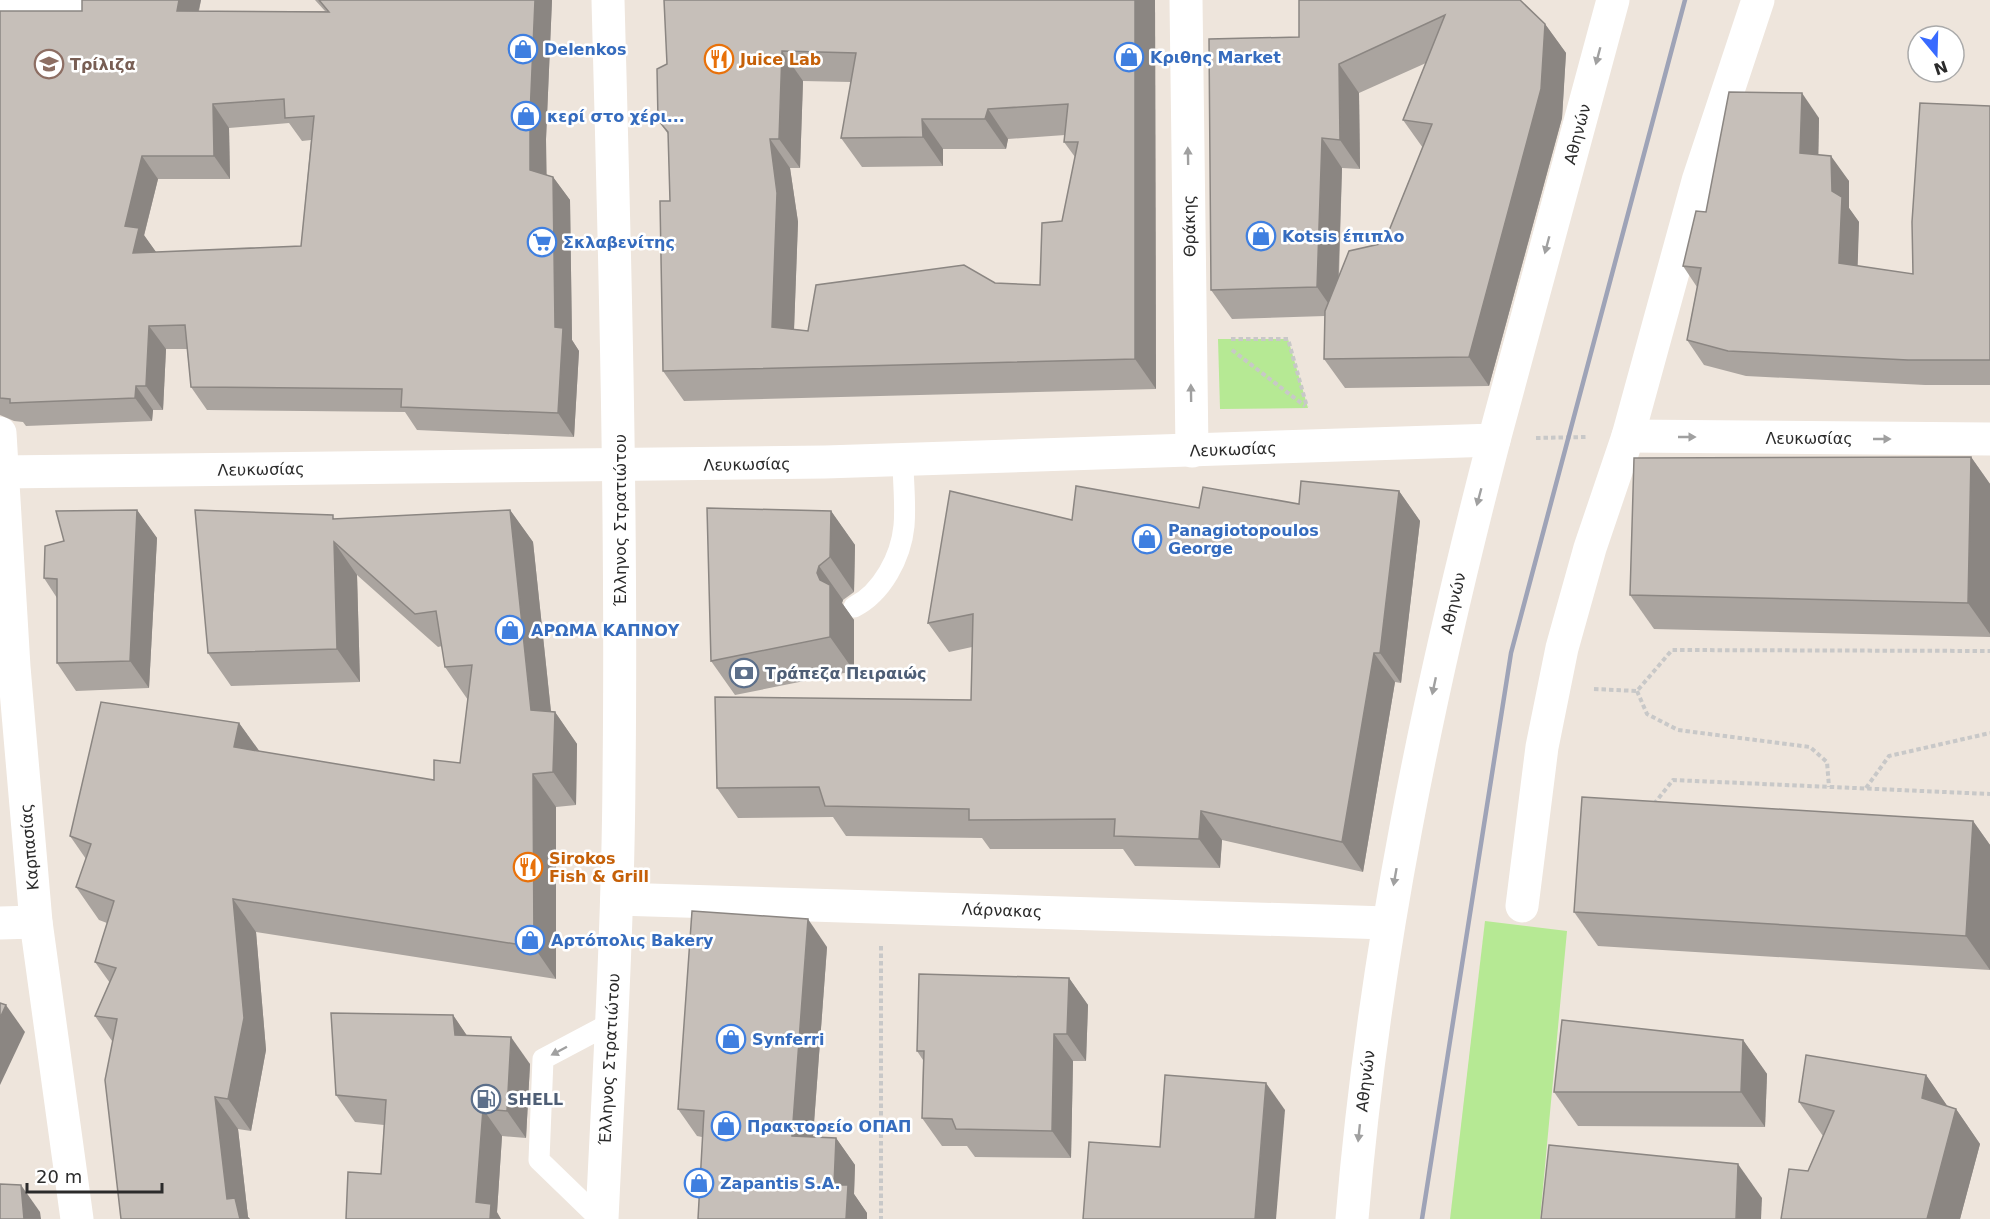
<svg xmlns="http://www.w3.org/2000/svg" width="1990" height="1219" font-family="'DejaVu Sans',sans-serif">
	<rect width="100%" height="100%" fill="#eee5dc"/>
	<!-- green -->
	<g fill="#b6e994">
		<path d="M1218,339H1288L1308,408L1220,409Z"/>
		<path d="M1485,921L1567,931L1540,1219H1450Z"/>
	</g>
	<g fill="none" stroke-linecap="round" stroke-linejoin="round">
		<!-- path -->
		<g stroke="#c8c8c8" stroke-width="4" stroke-dasharray="4.5 3" stroke-linecap="butt">
			<path d="M1231,339H1288L1307,407"/>
			<path d="M1232,350L1305,406"/>
			<path d="M1536,438L1586,437"/>
			<path d="M1594,689L1637,691L1672,650L1990,651"/>
			<path d="M1637,691L1647,714L1678,730L1810,747L1827,762L1829,787"/>
			<path d="M1866,788L1889,756L1990,733"/>
			<path d="M1654,804L1673,780L1990,794"/>
			<path d="M881,946V1219"/>
		</g>
		<!-- service -->
		<g stroke="#fff" stroke-width="21">
			<path d="M854,607C882,593 901,557 904,526C906,505 903,482 903,460"/>
			<path d="M600,1219L539,1160L543,1059L611,1023"/>
		</g>
		<!-- minor -->
		<g stroke="#fff" stroke-width="33">
			<path d="M1186,0L1192,451"/>
			<path d="M0,1L126,0"/>
			<path d="M0,433L14,667L36,922L77,1219"/>
			<path d="M1628,436L1990,439"/>
			<path d="M617,899L1387,923"/>
			<path d="M1522,906L1542,747L1562,648L1590,548L1628,436L1698,181L1758,0"/>
			<path d="M0,923L36,922"/>
			<path d="M1352,1219C1374,954 1427,697 1494,440"/>
		</g>
		<!-- tertiary -->
		<path stroke="#fff" stroke-width="33" d="M0,472L825,462L1494,440L1613,0"/>
		<!-- secondary -->
		<path stroke="#fff" stroke-width="33" d="M602,1219C609,1072 618,925 619,778C622,519 615,259 608,0"/>
		<!-- rail -->
		<path stroke="#9ea3b7" stroke-width="4.5" d="M1422,1219L1511,653L1685,0"/>
	</g>
	<!-- wall -->
	<g fill="#aaa49f" fill-rule="evenodd">
		<path d="M82,0H201L199,11H325L315,0H552L546,139V175L553,177L570,200L572,340L579,351L574,437L417,430L405,412L207,410L191,387L187,349H166L163,410H153L152,421L26,426L23,422L14,421L0,415V11H82ZM289,123L302,141L311,140L301,246L156,252L144,236L158,179H230L229,128Z"/>
		<path d="M664,0H1155L1156,389L684,401L663,371L670,201L668,134L658,120L667,64ZM803,81L851,82L841,138L862,167L943,166V149H1006L1008,139L1065,135L1064,142L1075,157L1062,221L1040,285L995,283L808,331L794,329L798,222L790,168H800Z"/>
		<path d="M1299,0L1545,24L1566,53L1562,118L1489,386L1345,388L1324,359L1325,316L1232,319L1211,290L1299,37ZM1426,63L1403,120L1423,148L1384,243L1339,278L1342,168L1360,169L1359,93Z"/>
		<path d="M1990,106V385H1925L1746,376L1704,365L1687,340L1697,287L1683,266L1706,212L1819,118L1818,155L1849,181V208L1859,222L1857,266L1913,274Z"/>
		<path d="M1971,457L1990,484V637L1654,629L1630,595Z"/>
		<path d="M1399,491L1420,521L1401,683L1395,682L1363,872L1222,840L1220,868L1135,866L1123,849H990L982,838L846,836L833,817L738,818L717,788L971,700L972,647L949,652L928,623L1072,520L1199,508L1299,504Z"/>
		<path d="M137,510L157,538L149,688L76,691L57,663V598L44,578L64,541Z"/>
		<path d="M510,510L533,542L551,711L555,712L577,744L576,805L556,807V979L256,932L266,1050L251,1131L238,1129L248,1217L250,1219H121L112,1041L95,1016L110,983L95,962L107,923L99,920L76,887L86,859L70,836L239,723L260,752L434,780L460,763L468,700L445,667L442,646L438,647L357,575L360,682L231,686L208,653L335,519Z"/>
		<path d="M831,511L855,545L854,592L843,600L842,603L854,620V671L735,695L711,661Z"/>
		<path d="M1973,821L1990,845V970L1598,946L1574,912Z"/>
		<path d="M827,947L813,1137L836,1138L855,1165L854,1194L867,1213L702,1137L697,1136L678,1109Z"/>
		<path d="M1069,978L1088,1005L1086,1061H1073L1071,1158L975,1157L967,1146H942L922,1118L923,1060L917,1051Z"/>
		<path d="M453,1015L467,1036L530,1064L526,1138L502,1136L497,1212L381,1174L384,1125L355,1122L336,1095Z"/>
		<path d="M1743,1040L1767,1074L1765,1127L1578,1126L1554,1092Z"/>
		<path d="M1926,1075L1948,1107L1956,1109L1980,1144L1960,1219H1781L1808,1171L1823,1136L1799,1102Z"/>
	</g>
	<!-- shaded-wall -->
	<g fill="#8b8682">
		<path d="M179,0H201L193,34L177,11Z"/>
		<path d="M535,0H552L546,139L547,193L530,170V115Z"/>
		<path d="M1135,0H1155L1156,389L1135,359Z"/>
		<path d="M1545,24L1566,53L1562,118L1489,386L1469,357Z"/>
		<path d="M782,51L803,81L800,168L779,139Z"/>
		<path d="M1339,64L1359,93L1360,169L1340,140Z"/>
		<path d="M1802,93L1819,118L1818,178L1800,153Z"/>
		<path d="M213,104L229,128L230,179L214,156Z"/>
		<path d="M988,109L1008,139L1006,149L985,119Z"/>
		<path d="M922,119L943,149V166L923,137Z"/>
		<path d="M1322,138L1342,168L1337,316L1317,287Z"/>
		<path d="M770,139L790,168L798,222L793,357L772,327Z"/>
		<path d="M142,156L158,179L144,235L156,252L133,253L125,226Z"/>
		<path d="M1831,156L1849,181V208L1859,222L1857,288L1839,263L1832,191Z"/>
		<path d="M553,177L570,200L572,340L579,351L574,437L558,413L555,327Z"/>
		<path d="M149,326L166,349L163,410L146,386Z"/>
		<path d="M136,386L153,410L152,421L135,398Z"/>
		<path d="M1971,457L1990,484V634L1968,603Z"/>
		<path d="M1399,491L1420,521L1401,683L1380,653Z"/>
		<path d="M137,510L157,538L149,688L130,661Z"/>
		<path d="M510,510L533,542L554,741L555,712L577,744L576,805L553,772L531,710Z"/>
		<path d="M831,511L855,545L854,592L830,557Z"/>
		<path d="M334,542L357,575L360,682L337,649Z"/>
		<path d="M819,566L843,600L842,603L854,620V671L830,637L817,573Z"/>
		<path d="M1374,653L1395,682L1363,872L1342,842Z"/>
		<path d="M239,723L262,755L234,747Z"/>
		<path d="M533,774L556,807V979L534,947Z"/>
		<path d="M1201,811L1222,840L1220,868L1199,839Z"/>
		<path d="M1973,821L1990,845V970L1966,936Z"/>
		<path d="M233,899L256,932L266,1050L251,1131L228,1099Z"/>
		<path d="M808,919L827,947L811,1163L792,1136Z"/>
		<path d="M1069,978L1088,1005L1086,1061L1067,1034Z"/>
		<path d="M6,1005L25,1032L0,1085V1018Z"/>
		<path d="M453,1015L472,1043L455,1035Z"/>
		<path d="M1054,1034L1073,1061L1071,1158L1052,1131Z"/>
		<path d="M511,1037L530,1064L526,1138L507,1111Z"/>
		<path d="M1743,1040L1767,1074L1765,1127L1741,1092Z"/>
		<path d="M1926,1075L1950,1110L1922,1098Z"/>
		<path d="M1266,1083L1285,1110L1276,1219H1255Z"/>
		<path d="M215,1097L238,1129L248,1217L250,1219H240L227,1199Z"/>
		<path d="M483,1109L502,1136L497,1212L501,1219H488L476,1202Z"/>
		<path d="M1956,1109L1980,1144L1960,1219H1927Z"/>
		<path d="M836,1138L855,1165L854,1194L867,1213V1219H846L834,1185Z"/>
		<path d="M1738,1164L1762,1198L1761,1219H1736Z"/>
		<path d="M21,1185L40,1212L41,1219H24Z"/>
	</g>
	<!-- building -->
	<g fill="#c6bfb9" stroke="#8b8682" stroke-width="1.5" fill-rule="evenodd">
		<path d="M82,0H179L177,11L329,12L319,0H535L530,115V170L553,177L555,327L563,328L558,413L401,407L402,389L191,387L185,325L149,326L146,386H136L135,398L10,403V399L0,398V11H82ZM284,99L285,118L314,116L301,246L133,253L139,228L125,226L142,156H214L213,104Z"/>
		<path d="M664,0H1135V359L663,371L660,201H670L668,132L658,120L657,69L667,64ZM782,51L856,53L841,138L923,137L922,119H985L988,109L1068,104L1064,142H1078L1062,221L1042,223L1040,285L995,283L964,265L816,285L808,331L772,327L777,193L770,139H779Z"/>
		<path d="M1299,0H1520L1545,24L1541,89L1469,357L1324,359L1325,311L1349,251L1384,243L1432,124L1403,120L1445,15L1339,64L1340,140L1322,138L1317,287L1211,290L1209,39L1299,37Z"/>
		<path d="M1729,92L1802,93L1800,153L1831,156L1832,191L1842,197L1839,263L1913,274L1912,222L1920,103L1990,106V360H1908L1728,351L1687,340L1701,268L1683,266L1696,211L1706,212Z"/>
		<path d="M1971,457L1968,603L1630,595L1634,458Z"/>
		<path d="M1301,481L1399,491L1380,653H1374L1342,842L1201,811L1199,839L1114,836L1115,819L969,820V809L825,806L819,787L717,788L715,697L971,700L973,614L928,623L950,491L1072,520L1076,486L1199,508L1203,487L1299,504Z"/>
		<path d="M707,508L831,511L830,557L819,566L817,573L820,580L830,585V637L711,661Z"/>
		<path d="M137,510L130,661L57,663V579L44,578L45,546L64,541L56,511Z"/>
		<path d="M195,510L333,515V519L510,510L531,710L555,712L553,772L533,774L534,947L233,899L244,1018L228,1099L215,1097L227,1199L235,1198L240,1219H121L105,1080L117,1019L95,1016L116,968L95,962L114,901L76,887L91,844L70,836L101,702L239,723L234,747L434,780V760L460,763L472,665L445,667L436,611L415,614L334,542L337,649L208,653Z"/>
		<path d="M1582,797L1973,821L1966,936L1574,912Z"/>
		<path d="M692,911L808,919L792,1136L836,1138L834,1185H848L846,1219H698L704,1111L678,1109Z"/>
		<path d="M919,974L1069,978L1067,1034H1054L1052,1131L956,1129L952,1119L922,1118L924,1051H917Z"/>
		<path d="M0,1003L6,1005L0,1018Z"/>
		<path d="M331,1013L453,1015L455,1035L511,1037L507,1111L483,1109L476,1202L491,1204L490,1219H346L348,1172L381,1174L386,1100L336,1095Z"/>
		<path d="M1562,1020L1743,1040L1741,1092H1554Z"/>
		<path d="M1806,1055L1926,1075L1922,1098L1956,1109L1927,1219H1781L1789,1169L1808,1171L1834,1111L1799,1102Z"/>
		<path d="M1165,1075L1266,1083L1255,1219H1083L1089,1142L1160,1147Z"/>
		<path d="M1549,1145L1738,1164L1736,1219H1541Z"/>
		<path d="M0,1184L21,1185L24,1219H0Z"/>
	</g>
	<!-- one-way arrows -->
	<defs><path id="oneway-solid" d="M-6-.8H1V-3.2L6.5 0L1 3.2V.8H-6Z" transform="scale(1.5)"/></defs>
	<g fill="#a0a0a0">
		<use href="#oneway-solid" transform="translate(1598 56) rotate(105)"/>
		<use href="#oneway-solid" transform="translate(1188 156) rotate(-91)"/>
		<use href="#oneway-solid" transform="translate(1547 245) rotate(105)"/>
		<use href="#oneway-solid" transform="translate(1191 393) rotate(-91)"/>
		<use href="#oneway-solid" transform="translate(1687 437)"/>
		<use href="#oneway-solid" transform="translate(1882 439)"/>
		<use href="#oneway-solid" transform="translate(1479 497) rotate(105)"/>
		<use href="#oneway-solid" transform="translate(1434 686) rotate(102)"/>
		<use href="#oneway-solid" transform="translate(1395 877) rotate(100)"/>
		<use href="#oneway-solid" transform="translate(559 1051) rotate(152)"/>
		<use href="#oneway-solid" transform="translate(1359 1133) rotate(96)"/>
	</g>
	<!-- icons -->
	<defs>
		<g id="shop-ring" transform="scale(1.5)"><circle r="9.5" fill="#fff" stroke="#3f7fe0" stroke-width="1.5"/><path d="M-5-2.5h2.3a2.7 3.5 0 0 1 5.4 0H5L5.5 6h-11ZM-1.5-2.5h3a1.5 2.3 0 0 0-3 0Z" fill="#3f7fe0"/></g>
		<g id="restaurant-ring" transform="scale(1.5)"><circle r="9.5" fill="#fff" stroke="#e8710a" stroke-width="1.5"/><path d="M-5-6h1v4h1v-4h1v4h1v-4h1v5L-1.5 .5V6h-2V.5L-5-1ZM5-6V6H3V1.5H1.5Q1.5-4 5-6Z" fill="#e8710a"/></g>
		<g id="school-ring" transform="scale(1.5)"><circle r="9.5" fill="#fff" stroke="#8d6e63" stroke-width="1.5"/><path d="M0-5L7-2L0 1L-7-2ZM-4 1L0 2.5L4 1V4Q0 6-4 4Z" fill="#8d6e63"/></g>
		<g id="supermarket-ring" transform="scale(1.5)"><circle r="9.5" fill="#fff" stroke="#3f7fe0" stroke-width="1.5"/><path d="M-6-5.5h2.5l.6 2H6L4.5 2H-2.5L-4.4-4H-6ZM-1.5 3.2a1.3 1.3 0 1 0 .1 0ZM3 3.2a1.3 1.3 0 1 0 .1 0Z" fill="#3f7fe0"/></g>
		<g id="bank-ring" transform="scale(1.5)"><circle r="9.5" fill="#fff" stroke="#5c6f8a" stroke-width="1.5"/><path d="M-6-4H6V4H-6ZM0-2.3a2.3 2.3 0 1 0 0 4.6a2.3 2.3 0 1 0 0-4.6Z" fill="#5c6f8a"/></g>
		<g id="fuel-ring" transform="scale(1.5)"><circle r="9.5" fill="#fff" stroke="#5c6f8a" stroke-width="1.5"/><path d="M-5.5-6h7V0h2V4h1.3V-2.5L3-4.5l.8-.8L6-3V5H2.5V1h-1V6h-7ZM-4.2-4.7v3.2H.2V-4.7Z" fill="#5c6f8a"/></g>
	</defs>
	<g fill-rule="evenodd">
		<use href="#shop-ring" x="523" y="49"/>
		<use href="#shop-ring" x="1129" y="57"/>
		<use href="#restaurant-ring" x="719" y="59"/>
		<use href="#school-ring" x="49" y="64"/>
		<use href="#shop-ring" x="526" y="116"/>
		<use href="#shop-ring" x="1261" y="236"/>
		<use href="#supermarket-ring" x="542" y="242"/>
		<use href="#shop-ring" x="1147" y="539"/>
		<use href="#shop-ring" x="510" y="630"/>
		<use href="#bank-ring" x="744" y="673"/>
		<use href="#restaurant-ring" x="528" y="867"/>
		<use href="#shop-ring" x="530" y="940"/>
		<use href="#shop-ring" x="731" y="1039"/>
		<use href="#fuel-ring" x="486" y="1099"/>
		<use href="#shop-ring" x="726" y="1126"/>
		<use href="#shop-ring" x="699" y="1183"/>
	</g>
	<g text-anchor="middle" stroke-width="5" stroke-linejoin="round" paint-order="stroke">
		<!-- shop labels -->
		<g font-size="16" font-weight="bold" fill="#366cbe" stroke="#fff" text-anchor="start">
			<text x="544" y="55">Delenkos</text>
			<text x="1150" y="63">Κριθης Market</text>
			<text x="547" y="122">κερί στο χέρι...</text>
			<text x="1282" y="242">Kotsis έπιπλο</text>
			<text x="563" y="248">Σκλαβενίτης</text>
			<text x="1168" y="536">Panagiotopoulos<tspan x="1168" dy="18">George</tspan></text>
			<text x="531" y="636">ΑΡΩΜΑ ΚΑΠΝΟΥ</text>
			<text x="551" y="946">Αρτόπολις Bakery</text>
			<text x="752" y="1045">Synferri</text>
			<text x="747" y="1132">Πρακτορείο ΟΠΑΠ</text>
			<text x="720" y="1189">Zapantis S.A.</text>
		</g>
		<!-- food labels -->
		<g font-size="16" font-weight="bold" fill="#c56008" stroke="#fff" text-anchor="start">
			<text x="740" y="65">Juice Lab</text>
			<text x="549" y="864">Sirokos<tspan x="549" dy="18">Fish &amp; Grill</tspan></text>
		</g>
		<!-- education labels -->
		<g font-size="16" font-weight="bold" fill="#785e54" stroke="#fff" text-anchor="start">
			<text x="70" y="70">Τρίλιζα</text>
		</g>
		<!-- street labels -->
		<g font-size="16" fill="#2b2b2b" stroke="#fff">
			<text transform="translate(1577 134) rotate(-75)" y="6">Αθηνών</text>
			<text transform="translate(1189 226) rotate(-91)" y="6">Θράκης</text>
			<text x="1809" y="444">Λευκωσίας</text>
			<text transform="translate(1233 449) rotate(-2)" y="6">Λευκωσίας</text>
			<text transform="translate(747 464) rotate(-1)" y="6">Λευκωσίας</text>
			<text transform="translate(261 469) rotate(-1)" y="6">Λευκωσίας</text>
			<text transform="translate(620 520) rotate(-90)" y="6">Έλληνος Στρατιώτου</text>
			<text transform="translate(1453 603) rotate(-77)" y="6">Αθηνών</text>
			<text transform="translate(29 847) rotate(-95)" y="6">Καρπασίας</text>
			<text transform="translate(1002 910) rotate(2)" y="6">Λάρνακας</text>
			<text transform="translate(609 1059) rotate(-87)" y="6">Έλληνος Στρατιώτου</text>
			<text transform="translate(1365 1081) rotate(-83)" y="6">Αθηνών</text>
		</g>
		<!-- service labels -->
		<g font-size="16" font-weight="bold" fill="#4e5e75" stroke="#fff" text-anchor="start">
			<text x="765" y="679">Τράπεζα Πειραιώς</text>
			<text x="507" y="1105">SHELL</text>
		</g>
	</g>
	<!-- north arrow -->
	<g transform="translate(1936 54) rotate(161)"><circle r="28" fill="#ffffff" stroke="#aaaaaa" stroke-width="1.5"/>
	<path d="M0-4.5L10 22L0 15L-10 22Z" fill="#386aff"/>
	<text y="-9" font-size="16" font-weight="bold" text-anchor="middle" fill="#2b2b2b">N</text>
	</g>
	<!-- scale -->
	<path d="M27 1183v9h135v-9" fill="none" stroke="#2b2b2b" stroke-width="3"/>
	<text x="36" y="1183" font-size="18" fill="#2b2b2b" stroke="#ffffff" stroke-width="4.5" paint-order="stroke">20 m</text>
</svg>
